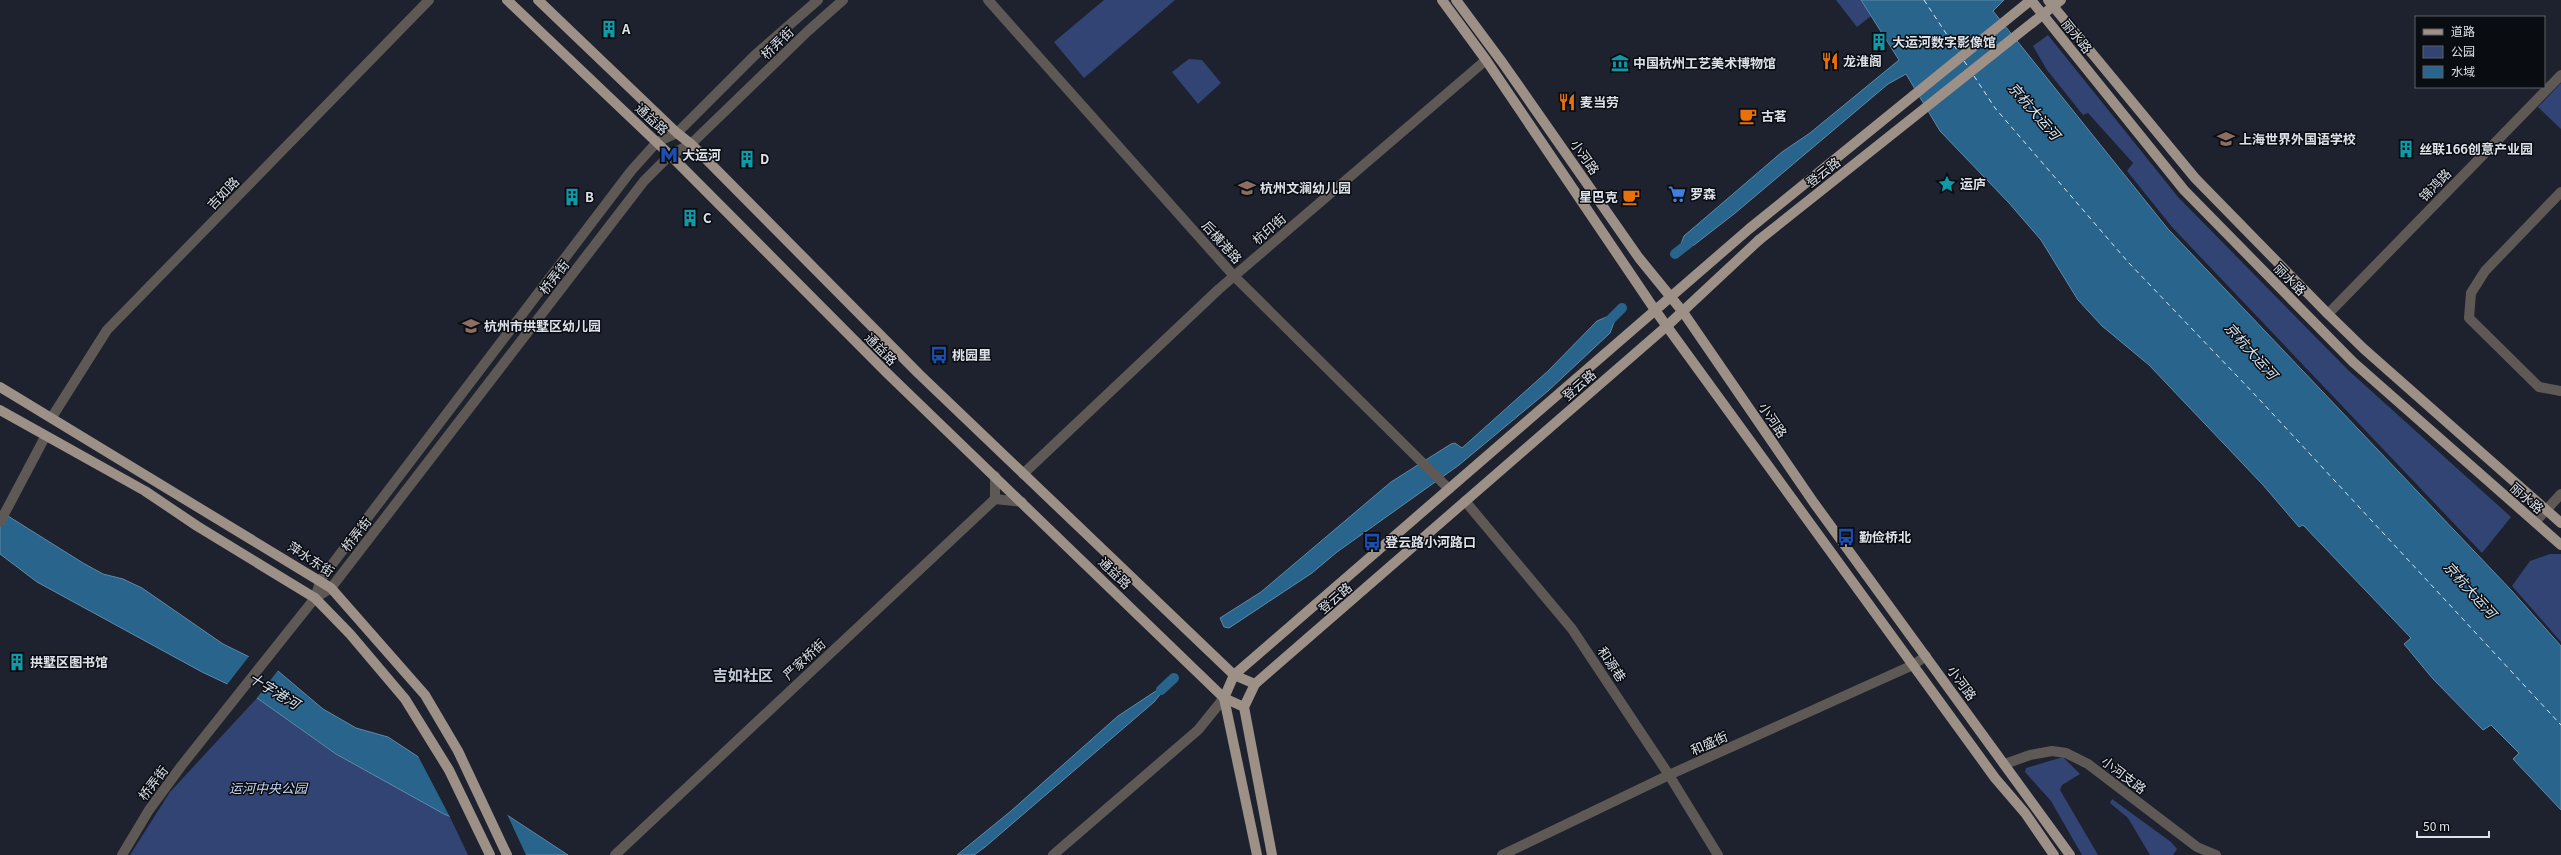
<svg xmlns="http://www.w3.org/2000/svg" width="2561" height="855" font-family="Georgia,'Noto Sans SC',serif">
	<rect width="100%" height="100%" fill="#1d222e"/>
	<!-- green -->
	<g fill="#314474">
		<path d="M1104,0H1175L1084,78L1054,42Z"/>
		<path d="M1836,0H1861L1871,16L1857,27Z"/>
		<path d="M2048,35L2178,197L2348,370L2511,517L2482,553L2172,227L2127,171L2133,163L2088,113L2083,115L2047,70L2033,46Z"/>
		<path d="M1189,59L1202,60L1221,83L1198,104L1172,72Z"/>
		<path d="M2561,83V129L2538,107Z"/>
		<path d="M2550,554H2561V642L2512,586L2530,561Z"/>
		<path d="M257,698L336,754L449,815L468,855H130L170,792Z"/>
		<path d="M2063,757L2080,774L2062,785L2060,790L2098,855H2082L2051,801L2025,772L2026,768Z"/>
		<path d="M2112,799L2171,842L2177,849L2173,855H2150L2128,818L2110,803Z"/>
	</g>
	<!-- water -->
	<g fill="#28648c" stroke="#5e8aa8">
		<path d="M1861,0H2004L1993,11L2168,229L2512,591L2561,646V810L2513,759L2519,753L2491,725L2483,730L2433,679L2404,644L2411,638L2303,525L2299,527L2263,485L2149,365L2102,326L2078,300L2041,240L2009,203L1940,131L1906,74L1888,84L1734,214L1694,245L1678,252L1684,236L1782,152L1810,133L1899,60Z"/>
		<path d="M1618,312L1610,333L1548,391L1459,465L1337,552L1312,573L1229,628L1224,627L1220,618L1261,592L1391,482L1451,444L1455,443L1462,448L1548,371L1597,321Z"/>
		<path d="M0,511L83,563L103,574L123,579L142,588L223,644L278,671L323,709L356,728L388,737L568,855H521L477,828L444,814L336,754L257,698L202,672L37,582L0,554Z"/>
		<path d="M1171,681L1154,702L985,847L974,855H957L1011,811L1118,716Z"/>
	</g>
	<!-- pier -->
	<g fill="#1d222e">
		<path d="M250,655L279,669L256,699L226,686Z"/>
		<path d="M417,754L507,814L526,855H517L476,830L451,819Z"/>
	</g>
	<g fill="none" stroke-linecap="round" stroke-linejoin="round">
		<!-- canal -->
		<g stroke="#28648c" stroke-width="10">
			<path d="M1675,254L1689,243"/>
			<path d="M1609,321L1622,308"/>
			<path d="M1161,690L1174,678"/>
		</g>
		<!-- ferry -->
		<g stroke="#d6e6f2" stroke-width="1" stroke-dasharray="5 4" stroke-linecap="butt">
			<path d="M1924,0L1959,53"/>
			<path d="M1964,61L1969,68"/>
			<path d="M1974,76L1995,108L2128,262L2259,399L2561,725"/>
		</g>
		<!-- minor -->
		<g stroke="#5f5955" stroke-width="10">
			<path d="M988,0L1234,276L1449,489"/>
			<path d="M2561,192L2485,271L2471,293L2469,318L2539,387L2561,391"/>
			<path d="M2328,314L2561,75"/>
			<path d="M52,417L107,330L429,0"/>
			<path d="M1023,474L1219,289L1486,60"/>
			<path d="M995,499L1022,502"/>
			<path d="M1465,501L1572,629L1669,775L1718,855"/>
			<path d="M0,522L45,437"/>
			<path d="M2535,522L2561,494"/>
			<path d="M315,598L321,579L631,171L657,142L677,133L755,55L818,0"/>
			<path d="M2005,764L2030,755L2052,751L2066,753L2088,764L2197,847L2216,855"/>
			<path d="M122,855L149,810L182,765L315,598L331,588L644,181L670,155L691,144L808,31L843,0"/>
			<path d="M615,855L995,499V476"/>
			<path d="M1053,855L1198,730L1224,698"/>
			<path d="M1502,855L1669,775L1913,665L1926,656"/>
		</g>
		<!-- major -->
		<g stroke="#9c9087" stroke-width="10">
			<path d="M507,0L670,155L888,374L1224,698L1244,707"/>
			<path d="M538,0L677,133L691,144L919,374L1234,675L1255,684"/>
			<path d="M1442,0L1486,60L1655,310L1995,778L2025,813L2054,855"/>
			<path d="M1456,0L1502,62L1639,258L1683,312L1814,503L2070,855"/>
			<path d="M2031,0L2184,190L2353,362L2561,545"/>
			<path d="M2048,0L2195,178L2328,314L2364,349L2561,523"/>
			<path d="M0,387L331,588L425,695L458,751L507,855"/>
			<path d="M0,410L145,491L197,526L315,598L350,634L405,699L449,770L490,855"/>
			<path d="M1257,855L1224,698L1234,675L1749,229L2031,0"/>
			<path d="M1272,855L1244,707L1255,684L1668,325L1759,240"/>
		</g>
		<!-- major-bridge -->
		<path stroke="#9c9087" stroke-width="10" d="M1759,240L2061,0"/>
	</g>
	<!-- icons -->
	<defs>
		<g id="building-bare" transform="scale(1.38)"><path d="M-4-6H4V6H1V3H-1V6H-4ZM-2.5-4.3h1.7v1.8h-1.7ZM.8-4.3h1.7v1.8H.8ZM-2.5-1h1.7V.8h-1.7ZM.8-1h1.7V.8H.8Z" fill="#0f9aa8" stroke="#090c11" stroke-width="2.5" paint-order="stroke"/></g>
		<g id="restaurant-bare" transform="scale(1.38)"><path d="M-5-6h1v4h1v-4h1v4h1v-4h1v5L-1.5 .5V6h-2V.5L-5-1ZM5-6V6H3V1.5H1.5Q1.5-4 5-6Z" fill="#e8710a" stroke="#090c11" stroke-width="2.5" paint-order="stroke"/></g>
		<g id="museum-bare" transform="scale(1.38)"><path d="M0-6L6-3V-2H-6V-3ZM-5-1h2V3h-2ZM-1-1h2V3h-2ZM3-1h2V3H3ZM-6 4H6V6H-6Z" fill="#0f9aa8" stroke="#090c11" stroke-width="2.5" paint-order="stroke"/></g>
		<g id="cafe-bare" transform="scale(1.38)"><path d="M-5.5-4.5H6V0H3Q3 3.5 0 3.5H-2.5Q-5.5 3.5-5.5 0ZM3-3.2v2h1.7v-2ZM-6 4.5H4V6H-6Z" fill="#e8710a" stroke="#090c11" stroke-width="2.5" paint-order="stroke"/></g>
		<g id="school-bare" transform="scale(1.38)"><path d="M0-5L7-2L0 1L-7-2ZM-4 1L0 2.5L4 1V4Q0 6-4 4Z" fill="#8d6e63" stroke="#090c11" stroke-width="2.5" paint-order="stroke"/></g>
		<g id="metro-bare" transform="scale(1.38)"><path d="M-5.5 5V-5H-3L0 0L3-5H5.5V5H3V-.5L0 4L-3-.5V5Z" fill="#1a4fb4" stroke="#090c11" stroke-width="2.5" paint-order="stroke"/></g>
		<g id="sight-bare" transform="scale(1.38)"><path d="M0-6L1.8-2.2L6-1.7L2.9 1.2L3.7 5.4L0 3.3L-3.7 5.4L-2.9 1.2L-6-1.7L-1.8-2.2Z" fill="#0f9aa8" stroke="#090c11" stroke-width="2.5" paint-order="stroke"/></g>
		<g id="supermarket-bare" transform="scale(1.38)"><path d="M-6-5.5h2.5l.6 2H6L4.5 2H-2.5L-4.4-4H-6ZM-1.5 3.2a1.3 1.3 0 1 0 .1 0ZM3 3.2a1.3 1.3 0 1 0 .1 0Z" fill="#3f7fe0" stroke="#090c11" stroke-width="2.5" paint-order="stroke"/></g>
		<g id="bus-bare" transform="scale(1.38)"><path d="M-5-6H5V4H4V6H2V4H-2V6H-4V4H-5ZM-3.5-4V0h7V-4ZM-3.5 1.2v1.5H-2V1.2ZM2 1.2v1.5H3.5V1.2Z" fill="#1a4fb4" stroke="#090c11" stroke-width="2.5" paint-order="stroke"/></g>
	</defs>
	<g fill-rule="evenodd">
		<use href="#building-bare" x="609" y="29"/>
		<use href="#building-bare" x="1879" y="42"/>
		<use href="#restaurant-bare" x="1830" y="61"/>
		<use href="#museum-bare" x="1620" y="63"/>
		<use href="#restaurant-bare" x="1567" y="102"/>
		<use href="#cafe-bare" x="1748" y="116"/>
		<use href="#school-bare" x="2226" y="139"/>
		<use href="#building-bare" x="2406" y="149"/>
		<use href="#metro-bare" x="669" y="155"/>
		<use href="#building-bare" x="747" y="159"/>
		<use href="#sight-bare" x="1947" y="184"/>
		<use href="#school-bare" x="1247" y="188"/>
		<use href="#supermarket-bare" x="1677" y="194"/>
		<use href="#building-bare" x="572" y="197"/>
		<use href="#cafe-bare" x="1631" y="197"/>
		<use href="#building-bare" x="690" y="218"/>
		<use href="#school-bare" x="471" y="326"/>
		<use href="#bus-bare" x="939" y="355"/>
		<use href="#bus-bare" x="1846" y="537"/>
		<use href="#bus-bare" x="1372" y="542"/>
		<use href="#building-bare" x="17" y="662"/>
	</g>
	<g text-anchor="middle" stroke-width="3" stroke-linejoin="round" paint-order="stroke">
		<!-- poi labels -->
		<g font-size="13" font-weight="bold" fill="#dde1e9" stroke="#090c11" text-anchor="start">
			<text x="622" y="34">A</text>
			<text x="1892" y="47">大运河数字影像馆</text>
			<text x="1843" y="66">龙淮阁</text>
			<text x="1633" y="68">中国杭州工艺美术博物馆</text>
			<text x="1580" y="107">麦当劳</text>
			<text x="1761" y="121">古茗</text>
			<text x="2239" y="144">上海世界外国语学校</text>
			<text x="2419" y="154">丝联166创意产业园</text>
			<text x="682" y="160">大运河</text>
			<text x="760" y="164">D</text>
			<text x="1960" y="189">运庐</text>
			<text x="1260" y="193">杭州文澜幼儿园</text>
			<text x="1690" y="199">罗森</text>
			<text x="585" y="202">B</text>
			<text x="1618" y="202" text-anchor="end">星巴克</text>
			<text x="703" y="223">C</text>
			<text x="484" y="331">杭州市拱墅区幼儿园</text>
			<text x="952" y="360">桃园里</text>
			<text x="1859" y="542">勤俭桥北</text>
			<text x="1385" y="547">登云路小河路口</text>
			<text x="30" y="667">拱墅区图书馆</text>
		</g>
		<!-- street labels -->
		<g font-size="13" fill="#dde1e9" stroke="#090c11">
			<text transform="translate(2077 36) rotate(51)" y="5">丽水路</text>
			<text transform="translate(777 43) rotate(-44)" y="5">桥弄街</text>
			<text transform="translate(652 119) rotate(43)" y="5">通益路</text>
			<text transform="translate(1585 157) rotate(55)" y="5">小河路</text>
			<text transform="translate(1823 172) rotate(-38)" y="5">登云路</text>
			<text transform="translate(2435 185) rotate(-46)" y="5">锦鸿路</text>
			<text transform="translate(223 193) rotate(-46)" y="5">吉如路</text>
			<text transform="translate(1269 229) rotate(-41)" y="5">杭印街</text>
			<text transform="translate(1222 242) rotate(48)" y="5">后横港路</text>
			<text transform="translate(554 277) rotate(-52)" y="5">桥弄街</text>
			<text transform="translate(2290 279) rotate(45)" y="5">丽水路</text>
			<text transform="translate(881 349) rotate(45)" y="5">通益路</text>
			<text transform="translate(1579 385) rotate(-41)" y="5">登云路</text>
			<text transform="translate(1773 420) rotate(56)" y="5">小河路</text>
			<text transform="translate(2527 498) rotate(41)" y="5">丽水路</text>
			<text transform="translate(356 534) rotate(-52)" y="5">桥弄街</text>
			<text transform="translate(311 559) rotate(33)" y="5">萍水东街</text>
			<text transform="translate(1115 573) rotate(44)" y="5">通益路</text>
			<text transform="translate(1335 598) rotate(-41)" y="5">登云路</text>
			<text transform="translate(804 659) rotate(-43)" y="5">严家桥街</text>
			<text transform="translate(1612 664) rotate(56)" y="5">和源巷</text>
			<text transform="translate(1962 683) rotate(54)" y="5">小河路</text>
			<text transform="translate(1709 743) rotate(-24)" y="5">和盛街</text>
			<text transform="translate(2124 775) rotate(37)" y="5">小河支路</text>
			<text transform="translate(153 783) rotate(-53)" y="5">桥弄街</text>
		</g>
		<!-- park labels -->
		<g font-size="13" font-style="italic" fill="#cad9f9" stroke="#090c11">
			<text x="268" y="793">运河中央公园</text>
		</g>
		<!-- water labels -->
		<g font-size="14" font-style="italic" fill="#d6e6f2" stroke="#090c11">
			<text transform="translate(2034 111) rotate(49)" y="5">京杭大运河</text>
			<text transform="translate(2251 351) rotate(48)" y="5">京杭大运河</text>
			<text transform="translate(2470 590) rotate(48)" y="5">京杭大运河</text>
			<text transform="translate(274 691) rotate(31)" y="5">十字港河</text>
		</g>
		<!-- quarter labels -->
		<g font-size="15" font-weight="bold" fill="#c1c8d7" stroke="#090c11">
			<text x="743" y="681">吉如社区</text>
		</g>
	</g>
	<!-- legend -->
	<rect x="2415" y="16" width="130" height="72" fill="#090c11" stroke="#5e6167"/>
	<rect x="2423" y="29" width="20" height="6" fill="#9c9087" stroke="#5e6167"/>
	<text x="2451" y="36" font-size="12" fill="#dde1e9">道路</text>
	<rect x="2423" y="46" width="20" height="12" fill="#314474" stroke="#5e6167"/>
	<text x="2451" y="56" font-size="12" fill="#dde1e9">公园</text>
	<rect x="2423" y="66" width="20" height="12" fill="#28648c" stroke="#5e6167"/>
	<text x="2451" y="76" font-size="12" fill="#dde1e9">水域</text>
	<!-- scale -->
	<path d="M2417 831v6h72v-6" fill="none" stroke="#dde1e9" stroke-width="2"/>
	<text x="2423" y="831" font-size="12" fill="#dde1e9" stroke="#090c11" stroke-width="3" paint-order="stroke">50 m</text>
</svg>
